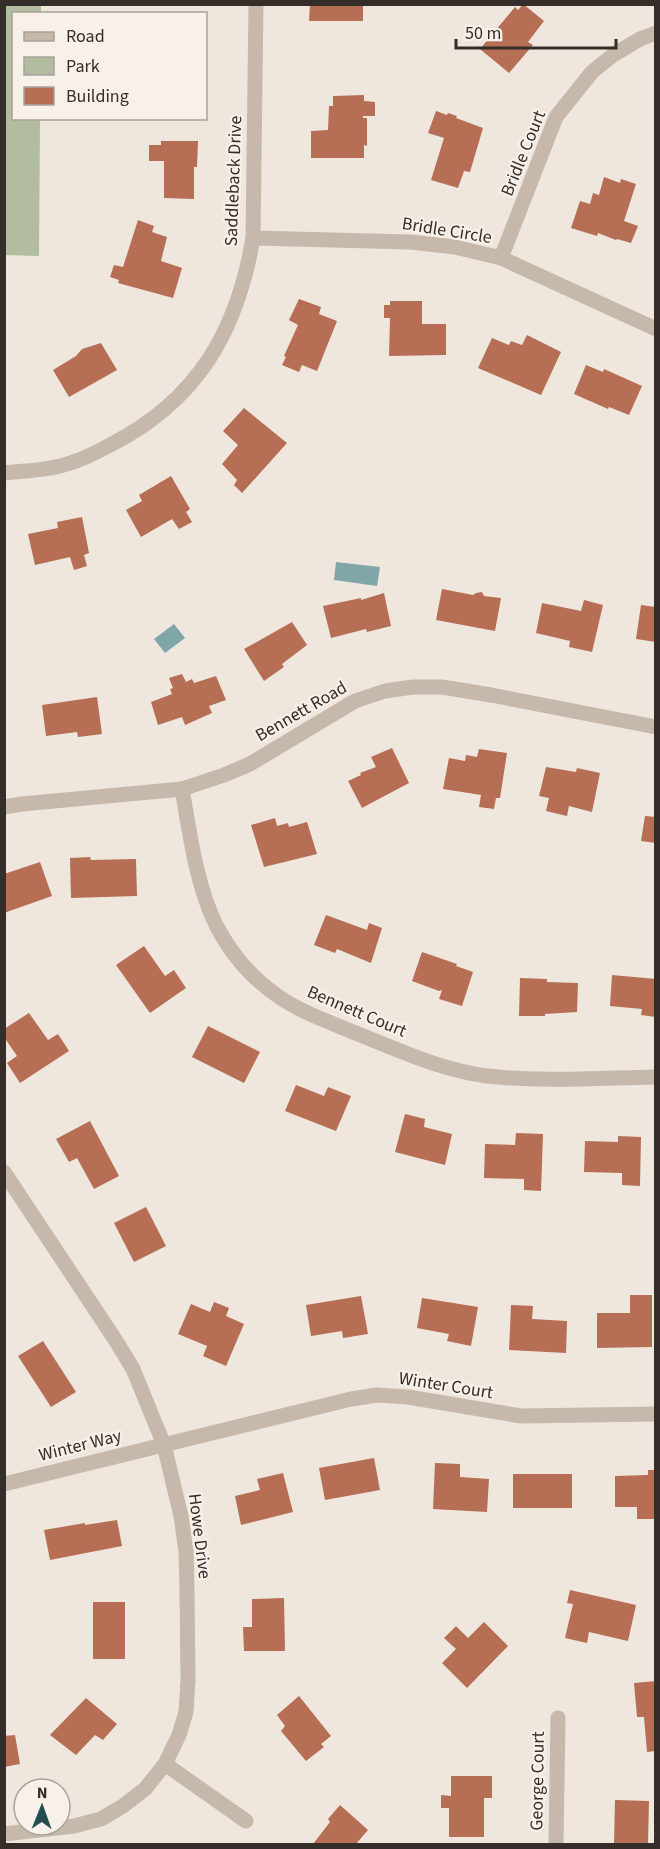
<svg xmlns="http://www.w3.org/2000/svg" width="660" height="1849" font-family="'Source Sans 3',sans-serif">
	<rect width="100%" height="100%" fill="#efe7de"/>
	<!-- green -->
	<path fill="#b2bc9f" d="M5,4L41,5V13L14,14V118L40,119L39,256L5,255Z"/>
	<!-- water -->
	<g fill="#80a6a8">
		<path d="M336,562L380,567L377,586L334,580Z"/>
		<path d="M174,624L185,638L165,653L154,639Z"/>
	</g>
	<!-- building -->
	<g fill="#b66e54">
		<path d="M310,4L363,5V21H309Z"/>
		<path d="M523,4L544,21L528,42L533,45L509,73L480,49L515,7L518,10Z"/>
		<path d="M364,95V101L375,102V116H363V118H367V146L364,145V158H311V131L328,130L329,106H333V96Z"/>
		<path d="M436,111L447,115L448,113L457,116L456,118L483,128L470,172L464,171L458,188L431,180L444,138L428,133Z"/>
		<path d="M161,141H198L197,167H194V199L164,198V161H149V145H161Z"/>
		<path d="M604,177L620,183L621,179L636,184L624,221L638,226L631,243L617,239L616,240L598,233L597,236L571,228L580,201L590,204L593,193L599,195Z"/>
		<path d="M138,220L154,226L152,232L167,237L161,261L182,268L173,298L118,283L119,280L110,277L114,265L123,267Z"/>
		<path d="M299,299L321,307L319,314L337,321L317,371L302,365L299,372L282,365L286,357L284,356L298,325L289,320Z"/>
		<path d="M390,301H422V324H446V355L389,356L390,318H384V305H390Z"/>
		<path d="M527,335L561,352L541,395L478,368L492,338L509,345L511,341L522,345Z"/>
		<path d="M101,343L117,370L69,397L53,370L76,356L82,349Z"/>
		<path d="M586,365L603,372L604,369L642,386L629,415L609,407L608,409L574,394Z"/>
		<path d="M244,408L287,443L242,493L234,485L237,480L222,464L238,445L223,431Z"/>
		<path d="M171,476L190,509L186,512L192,522L179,529L172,519L141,537L126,510L142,501L139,495Z"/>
		<path d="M82,517L89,553L84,555L87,566L74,570L70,557L35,565L28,534L58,528L57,522Z"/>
		<path d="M442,589L473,595L476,593L482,592L484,596L501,598L495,631L436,620Z"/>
		<path d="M384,593L391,626L367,632L366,629L331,638L323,606L361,598V600Z"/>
		<path d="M584,600L603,605L592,652L569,647L570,641L536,633L542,603L581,611Z"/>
		<path d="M641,605L656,607V642L636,639Z"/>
		<path d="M292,622L307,645L282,664L284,667L264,681L244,649Z"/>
		<path d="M182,674L186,682L192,679L194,683L216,676L226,700L209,706L212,713L185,725L182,717L158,725L151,702L172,694L170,689L173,688L169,678Z"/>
		<path d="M97,697L102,734L78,737L77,732L46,736L42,705Z"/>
		<path d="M392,748L409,783L362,808L348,781L361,775L360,773L376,767L371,757Z"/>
		<path d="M479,749L507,753L500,798H496L494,809L479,807L481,795L443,789L449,758L465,761L466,755L477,757Z"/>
		<path d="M546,767L576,772L577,768L600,773L592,812L569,806L567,816L546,811L549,798L539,796Z"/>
		<path d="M645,816L656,817V843L641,841Z"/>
		<path d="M275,818L277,826L288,823L289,827L307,822L317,854L264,867L251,825Z"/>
		<path d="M90,857L91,860L136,859L137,896L71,898L70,858Z"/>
		<path d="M40,862L52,896L4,913V874Z"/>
		<path d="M326,915L367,930L369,923L382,928L371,963L337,949L335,953L314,945Z"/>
		<path d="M144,946L165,976L174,970L186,988L150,1013L116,965Z"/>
		<path d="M422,952L457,964L456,966L473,972L462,1006L439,999L442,990L439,991L412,981Z"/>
		<path d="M612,975L656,979V1017L641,1015L642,1009L610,1006Z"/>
		<path d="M520,978L547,979V982L578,983L577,1012L545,1014V1016H519Z"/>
		<path d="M29,1013L48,1040L58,1034L69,1051L20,1083L7,1063L17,1056L4,1037V1029Z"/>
		<path d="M208,1026L260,1052L244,1083L192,1057Z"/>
		<path d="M296,1085L324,1096L328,1087L351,1096L336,1131L285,1111Z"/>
		<path d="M405,1114L425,1119L424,1127L452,1134L445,1165L395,1152Z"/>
		<path d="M90,1121L119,1176L94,1189L77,1158L69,1162L56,1139Z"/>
		<path d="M516,1133L543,1134L541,1191L524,1190V1179L484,1178L485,1144L515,1145Z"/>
		<path d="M618,1136L641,1137L640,1186L622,1185V1173L584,1172L585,1141L618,1142Z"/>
		<path d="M146,1207L166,1246L134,1262L114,1223Z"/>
		<path d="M630,1295H652V1347L597,1348V1313H630Z"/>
		<path d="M361,1296L368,1334L343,1338L342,1331L311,1336L306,1305Z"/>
		<path d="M422,1298L478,1307L471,1346L447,1341L449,1334L417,1328Z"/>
		<path d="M214,1302L229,1308L226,1316L244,1324L226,1366L203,1356L207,1346L178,1334L191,1304L210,1312Z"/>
		<path d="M511,1305L533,1306L532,1319L567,1321L566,1353L509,1350Z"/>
		<path d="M43,1341L76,1392L51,1407L18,1356Z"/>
		<path d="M374,1458L380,1490L325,1500L319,1468Z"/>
		<path d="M435,1463L460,1464V1477L489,1479L487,1512L433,1509Z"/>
		<path d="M648,1470H656V1510H654V1519H637V1507H615V1476L648,1475Z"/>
		<path d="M283,1473L293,1512L241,1525L235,1496L260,1490L257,1479Z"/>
		<rect x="513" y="1474" width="59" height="34"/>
		<path d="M117,1520L122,1546L50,1560L44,1530L85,1523V1525Z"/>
		<path d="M570,1590L636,1605L628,1641L589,1632L587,1643L565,1638L573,1604L567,1603Z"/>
		<path d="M284,1598L285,1651H244L243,1627H252V1599Z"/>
		<rect x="93" y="1602" width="32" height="57"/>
		<path d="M484,1622L508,1646L467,1688L442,1663L456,1649L444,1638L456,1626L468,1638Z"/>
		<path d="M656,1681V1751L647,1752L644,1717H637L634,1683Z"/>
		<path d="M299,1696L331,1736L321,1744L324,1747L306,1761L281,1731L285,1726L277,1715Z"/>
		<path d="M86,1698L117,1724L103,1740L95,1735L76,1755L50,1735Z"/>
		<path d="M15,1735L20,1764L4,1767V1736Z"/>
		<path d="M451,1776H492V1798H484V1837H449V1808H441V1795L451,1796Z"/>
		<path d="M615,1800L649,1801L648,1844H614Z"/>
		<path d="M340,1805L368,1830L356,1844H313L330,1822L328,1819Z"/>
	</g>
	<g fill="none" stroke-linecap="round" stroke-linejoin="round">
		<!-- street -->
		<g stroke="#c6b8ab" stroke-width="15">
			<path d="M253,238L410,242L455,247L501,258L656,329"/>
			<path d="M501,258L556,117L592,72L613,55L640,39L656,33"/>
			<path d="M4,473C20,471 35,471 50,468C71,465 92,455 110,445C197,401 237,332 253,238L256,4"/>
			<path d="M182,789C190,834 196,884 216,925C230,952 251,977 275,994C298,1011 327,1021 353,1032C396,1049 440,1070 487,1076C542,1082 600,1078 656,1077"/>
			<path d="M4,807L22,804L182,789L224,775L250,764L355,701L385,691L413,687H442L491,695L656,727"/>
			<path d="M4,1172L116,1341L133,1369L164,1445L181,1516L186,1551L187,1591L188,1680L186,1712L179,1735L165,1764L145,1789L123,1806L101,1819L74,1826L4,1834"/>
			<path d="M4,1484L351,1399L377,1395L408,1397L521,1416L656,1414"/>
			<path d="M165,1764L246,1821"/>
			<path d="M556,1844L558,1718"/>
		</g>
	</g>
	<g text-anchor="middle" stroke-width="4.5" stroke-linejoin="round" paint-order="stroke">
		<!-- street labels -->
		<g font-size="18" fill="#342d29" stroke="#f7f1e9">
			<text transform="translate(523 153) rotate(-68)" y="6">Bridle Court</text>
			<text transform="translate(233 181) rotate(-88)" y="6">Saddleback Drive</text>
			<text transform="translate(447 230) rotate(9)" y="6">Bridle Circle</text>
			<text transform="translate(301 711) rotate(-30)" y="6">Bennett Road</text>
			<text transform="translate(357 1011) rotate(23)" y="6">Bennett Court</text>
			<text transform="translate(446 1385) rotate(9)" y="6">Winter Court</text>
			<text transform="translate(80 1445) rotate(-14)" y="6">Winter Way</text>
			<text transform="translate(200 1536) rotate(83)" y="6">Howe Drive</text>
			<text transform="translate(537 1781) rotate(-89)" y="6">George Court</text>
		</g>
	</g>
	<!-- border -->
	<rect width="660" height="1849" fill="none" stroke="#342d29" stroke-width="12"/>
	<!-- legend -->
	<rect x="12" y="12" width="195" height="108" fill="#f7f1e9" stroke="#a9a39c" stroke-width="1.5"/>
	<rect x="24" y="32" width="30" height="9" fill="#c6b8ab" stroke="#a9a39c" stroke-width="1.5"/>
	<text x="66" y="42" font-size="18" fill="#342d29">Road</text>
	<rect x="24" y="57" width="30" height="18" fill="#b2bc9f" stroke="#a9a39c" stroke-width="1.5"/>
	<text x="66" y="72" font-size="18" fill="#342d29">Park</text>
	<rect x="24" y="87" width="30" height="18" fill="#b66e54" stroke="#a9a39c" stroke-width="1.5"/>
	<text x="66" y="102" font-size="18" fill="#342d29">Building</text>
	<!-- north arrow -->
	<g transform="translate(42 1807) rotate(1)"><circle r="28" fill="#f7f1e9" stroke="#a9a39c" stroke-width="1.5"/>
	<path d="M0-4.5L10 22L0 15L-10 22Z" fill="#244c50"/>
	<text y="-9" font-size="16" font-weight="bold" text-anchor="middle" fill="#342d29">N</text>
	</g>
	<!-- scale -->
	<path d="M456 39v9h160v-9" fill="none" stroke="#342d29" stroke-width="3"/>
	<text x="465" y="39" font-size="18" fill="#342d29" stroke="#f7f1e9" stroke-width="4.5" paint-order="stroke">50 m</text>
</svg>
